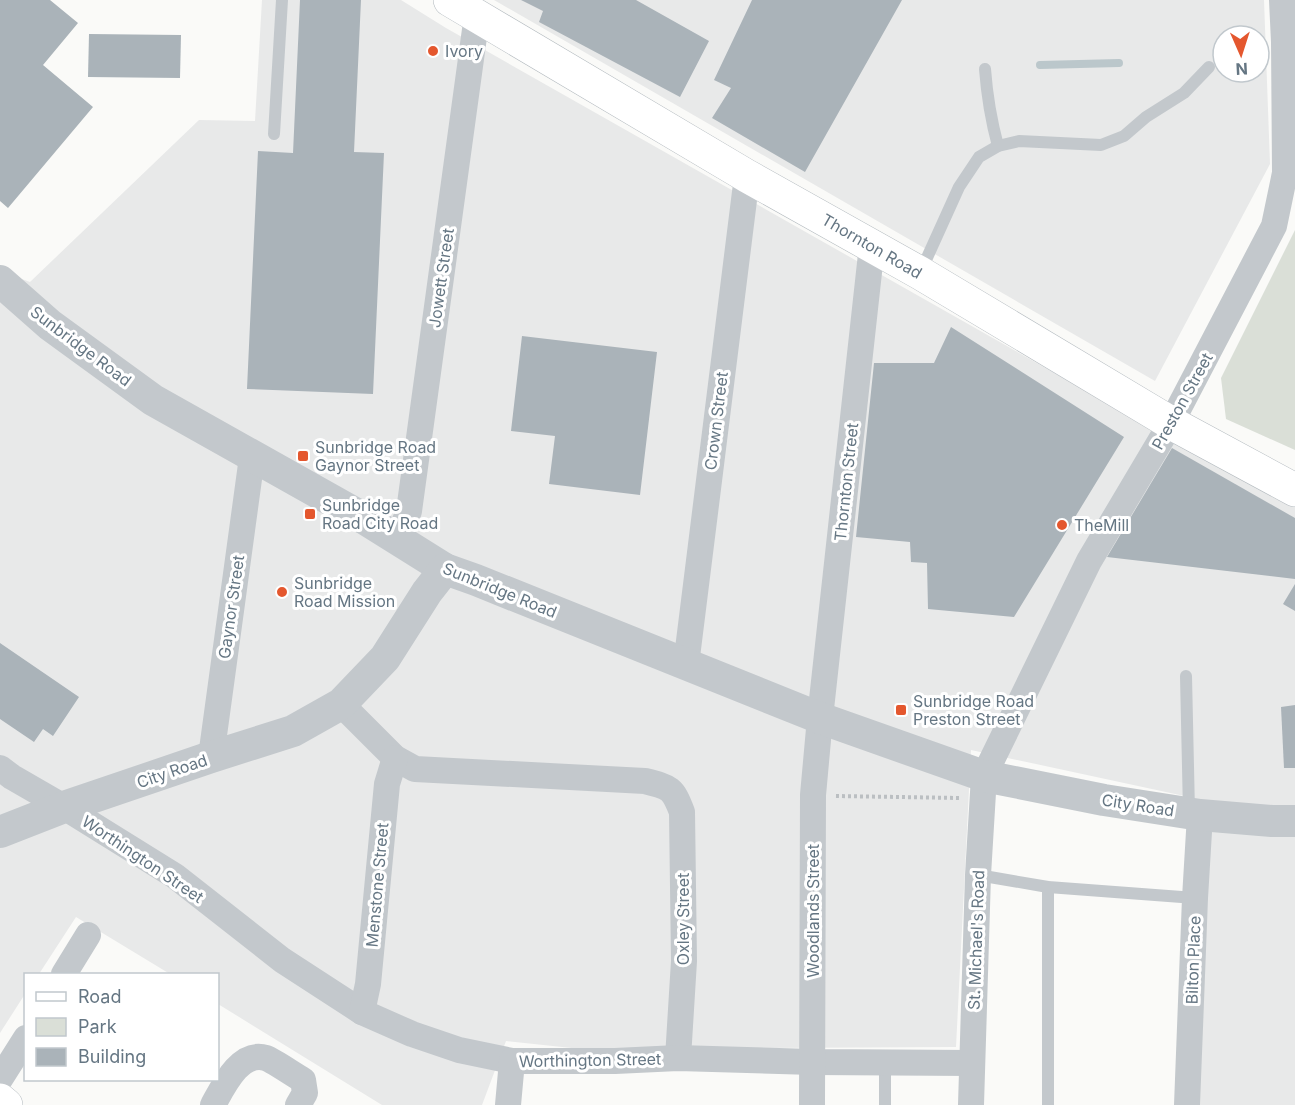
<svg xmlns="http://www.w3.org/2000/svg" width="1295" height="1105" font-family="Inter,sans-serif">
	<rect width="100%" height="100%" fill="#fafaf8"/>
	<!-- built -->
	<g fill="#e8e9e9" fill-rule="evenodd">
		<path d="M262,0H401L446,28L1185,447L1295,476V1105H1179L1189,797L971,750L956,1047L581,1049L506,1041L482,1105H382L218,1004V974H170L76,917L39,974H26L25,994L0,1033V271L30,282L199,120L255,121Z"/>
		<path d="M494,0H1264L1270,164L1155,381ZM1223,36H1259V72H1223Z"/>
	</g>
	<!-- green -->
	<path fill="#dadfd7" d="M1295,230V450L1226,419L1221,378Z"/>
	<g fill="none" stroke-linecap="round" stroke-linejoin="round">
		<!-- stream -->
		<path stroke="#bbc7cb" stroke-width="8" d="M1040,65L1119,63"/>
	</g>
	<!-- building -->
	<g fill="#aab3b9">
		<path d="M0,0H50L78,23L43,65L93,107L8,208L0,201Z"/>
		<path d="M300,0H361L354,152L384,153L373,394L247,389L258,151L293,153Z"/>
		<path d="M521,0H636L709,41L680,97L539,22L543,11Z"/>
		<path d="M752,0H902L805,172L712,118L731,88L714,80Z"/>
		<path d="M89,34L181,35L180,78L88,77Z"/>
		<path d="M951,327L1124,437L1014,617L928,609L927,563L911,562L910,542L856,537L874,363H934Z"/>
		<path d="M522,336L657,352L640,495L549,484L555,436L511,431Z"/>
		<path d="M1172,448L1295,518V579L1107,557Z"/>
		<path d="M1295,584V611L1283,604Z"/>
		<path d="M0,643L79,697L53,736L43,729L34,742L0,719Z"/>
		<path d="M1295,705V768H1284L1281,707Z"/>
	</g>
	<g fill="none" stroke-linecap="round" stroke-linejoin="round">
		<!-- secondary casing -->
		<g stroke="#b3babf" stroke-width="34">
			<g id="secondary">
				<path d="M450,0L747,176L920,273L1171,423L1295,490"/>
				<path d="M0,1100L6,1105"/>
			</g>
		</g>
		<!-- path -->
		<path stroke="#bbbfc2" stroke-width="4" stroke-dasharray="3 3" stroke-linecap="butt" d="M836,796L960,798"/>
		<!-- service -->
		<g stroke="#c3c8cc" stroke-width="12">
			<path d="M985,69C987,96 991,120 998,146"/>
			<path d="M274,134L282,0"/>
			<path d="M921,271L959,187L979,157L998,146L1019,141L1101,145L1124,136L1146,117L1184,93L1209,67"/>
			<path d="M1186,676L1189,812"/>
			<path d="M978,875L1048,887L1195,898"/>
			<path d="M885,1105V1063"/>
			<path d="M1048,1105V887"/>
		</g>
		<!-- minor -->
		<g stroke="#c3c8cc" stroke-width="26">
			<path d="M398,538L409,511L477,15"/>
			<path d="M686,665L747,176"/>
			<path d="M341,704L395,758L415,769L645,781C670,787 673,788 682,812L684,961L678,1058"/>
			<path d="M211,757L252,457"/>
			<path d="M0,768L12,777L64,807L175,876L282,960L362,1012L412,1034L459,1050L512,1061H615L678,1058L813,1062L972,1063"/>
			<path d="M64,974L88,935"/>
			<path d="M362,1012L368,984L387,784L395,758"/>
			<path d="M0,1079L26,1038"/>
			<path d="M213,1105C223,1087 240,1050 266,1058C274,1061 294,1075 303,1080L305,1093L298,1105"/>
			<path d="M508,1105L512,1061"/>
			<path d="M812,1105L813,795L820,718L872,245"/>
			<path d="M971,1105L978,875L984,776L1089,561L1171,423L1274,226L1285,173L1284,42L1282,0"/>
			<path d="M1187,1105L1195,898L1200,815"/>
		</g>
		<!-- tertiary -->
		<g stroke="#c3c8cc" stroke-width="32">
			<path d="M0,281L50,325L153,400L365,519L445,569L476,580L820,718L984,776L1104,800L1200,815L1272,821H1295"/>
			<path d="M0,832L64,807L211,757L293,731L341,704L385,658L427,592L445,569"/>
		</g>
		<!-- secondary -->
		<use href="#secondary" stroke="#fff" stroke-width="33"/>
	</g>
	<!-- markers -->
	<g fill="#e4572e" stroke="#fff" stroke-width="2">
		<circle cx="433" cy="51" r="6"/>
		<rect x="297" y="450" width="12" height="12" rx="3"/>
		<rect x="304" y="508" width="12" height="12" rx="3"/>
		<circle cx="1062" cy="525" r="6"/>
		<circle cx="282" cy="592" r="6"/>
		<rect x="895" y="704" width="12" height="12" rx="3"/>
	</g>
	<g text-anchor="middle" stroke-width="6" stroke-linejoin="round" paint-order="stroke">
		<!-- poi labels -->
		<g font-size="16" fill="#657683" stroke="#fff" text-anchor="start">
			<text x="445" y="57">Ivory</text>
			<text x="315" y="453">Sunbridge Road<tspan x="315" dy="18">Gaynor Street</tspan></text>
			<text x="322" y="511">Sunbridge<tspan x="322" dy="18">Road City Road</tspan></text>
			<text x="1074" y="531">TheMill</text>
			<text x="294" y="589">Sunbridge<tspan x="294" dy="18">Road Mission</tspan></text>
			<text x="913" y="707">Sunbridge Road<tspan x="913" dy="18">Preston Street</tspan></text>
		</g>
		<!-- street labels -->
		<g font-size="16" fill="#657683" stroke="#fff">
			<text transform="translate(872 246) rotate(30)" y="6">Thornton Road</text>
			<text transform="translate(441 278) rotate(-82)" y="6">Jowett Street</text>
			<text transform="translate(81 346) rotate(37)" y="6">Sunbridge Road</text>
			<text transform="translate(1182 401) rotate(-61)" y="6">Preston Street</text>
			<text transform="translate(716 421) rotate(-83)" y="6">Crown Street</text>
			<text transform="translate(846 482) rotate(-84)" y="6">Thornton Street</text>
			<text transform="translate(500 590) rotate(22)" y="6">Sunbridge Road</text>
			<text transform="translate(231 607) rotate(-82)" y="6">Gaynor Street</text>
			<text transform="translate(172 771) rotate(-19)" y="6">City Road</text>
			<text transform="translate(1138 805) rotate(9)" y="6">City Road</text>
			<text transform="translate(143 859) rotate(34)" y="6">Worthington Street</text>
			<text transform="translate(377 885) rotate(-85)" y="6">Menstone Street</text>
			<text transform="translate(813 911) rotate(-90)" y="6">Woodlands Street</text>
			<text transform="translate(683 919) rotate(-90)" y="6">Oxley Street</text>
			<text transform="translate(976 940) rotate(-88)" y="6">St. Michael's Road</text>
			<text transform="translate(1193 960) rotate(-88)" y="6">Bilton Place</text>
			<text transform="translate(590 1060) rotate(-1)" y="6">Worthington Street</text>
		</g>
	</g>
	<!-- legend -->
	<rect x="24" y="973" width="195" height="108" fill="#ffffff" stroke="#c1c8cd" stroke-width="1.5"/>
	<rect x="36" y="992" width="30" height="9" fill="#ffffff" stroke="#c1c8cd" stroke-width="1.5"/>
	<text x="78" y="1003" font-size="18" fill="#657683">Road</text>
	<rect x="36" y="1018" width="30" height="18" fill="#dadfd7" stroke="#c1c8cd" stroke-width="1.5"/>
	<text x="78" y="1033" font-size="18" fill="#657683">Park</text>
	<rect x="36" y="1048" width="30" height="18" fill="#aab3b9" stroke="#c1c8cd" stroke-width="1.5"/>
	<text x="78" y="1063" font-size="18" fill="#657683">Building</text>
	<!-- north arrow -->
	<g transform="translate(1241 54) rotate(177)"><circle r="28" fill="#ffffff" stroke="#c1c8cd" stroke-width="1.5"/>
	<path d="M0-4.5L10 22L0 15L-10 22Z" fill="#e4572e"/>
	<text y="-9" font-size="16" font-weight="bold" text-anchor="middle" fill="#657683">N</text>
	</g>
</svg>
